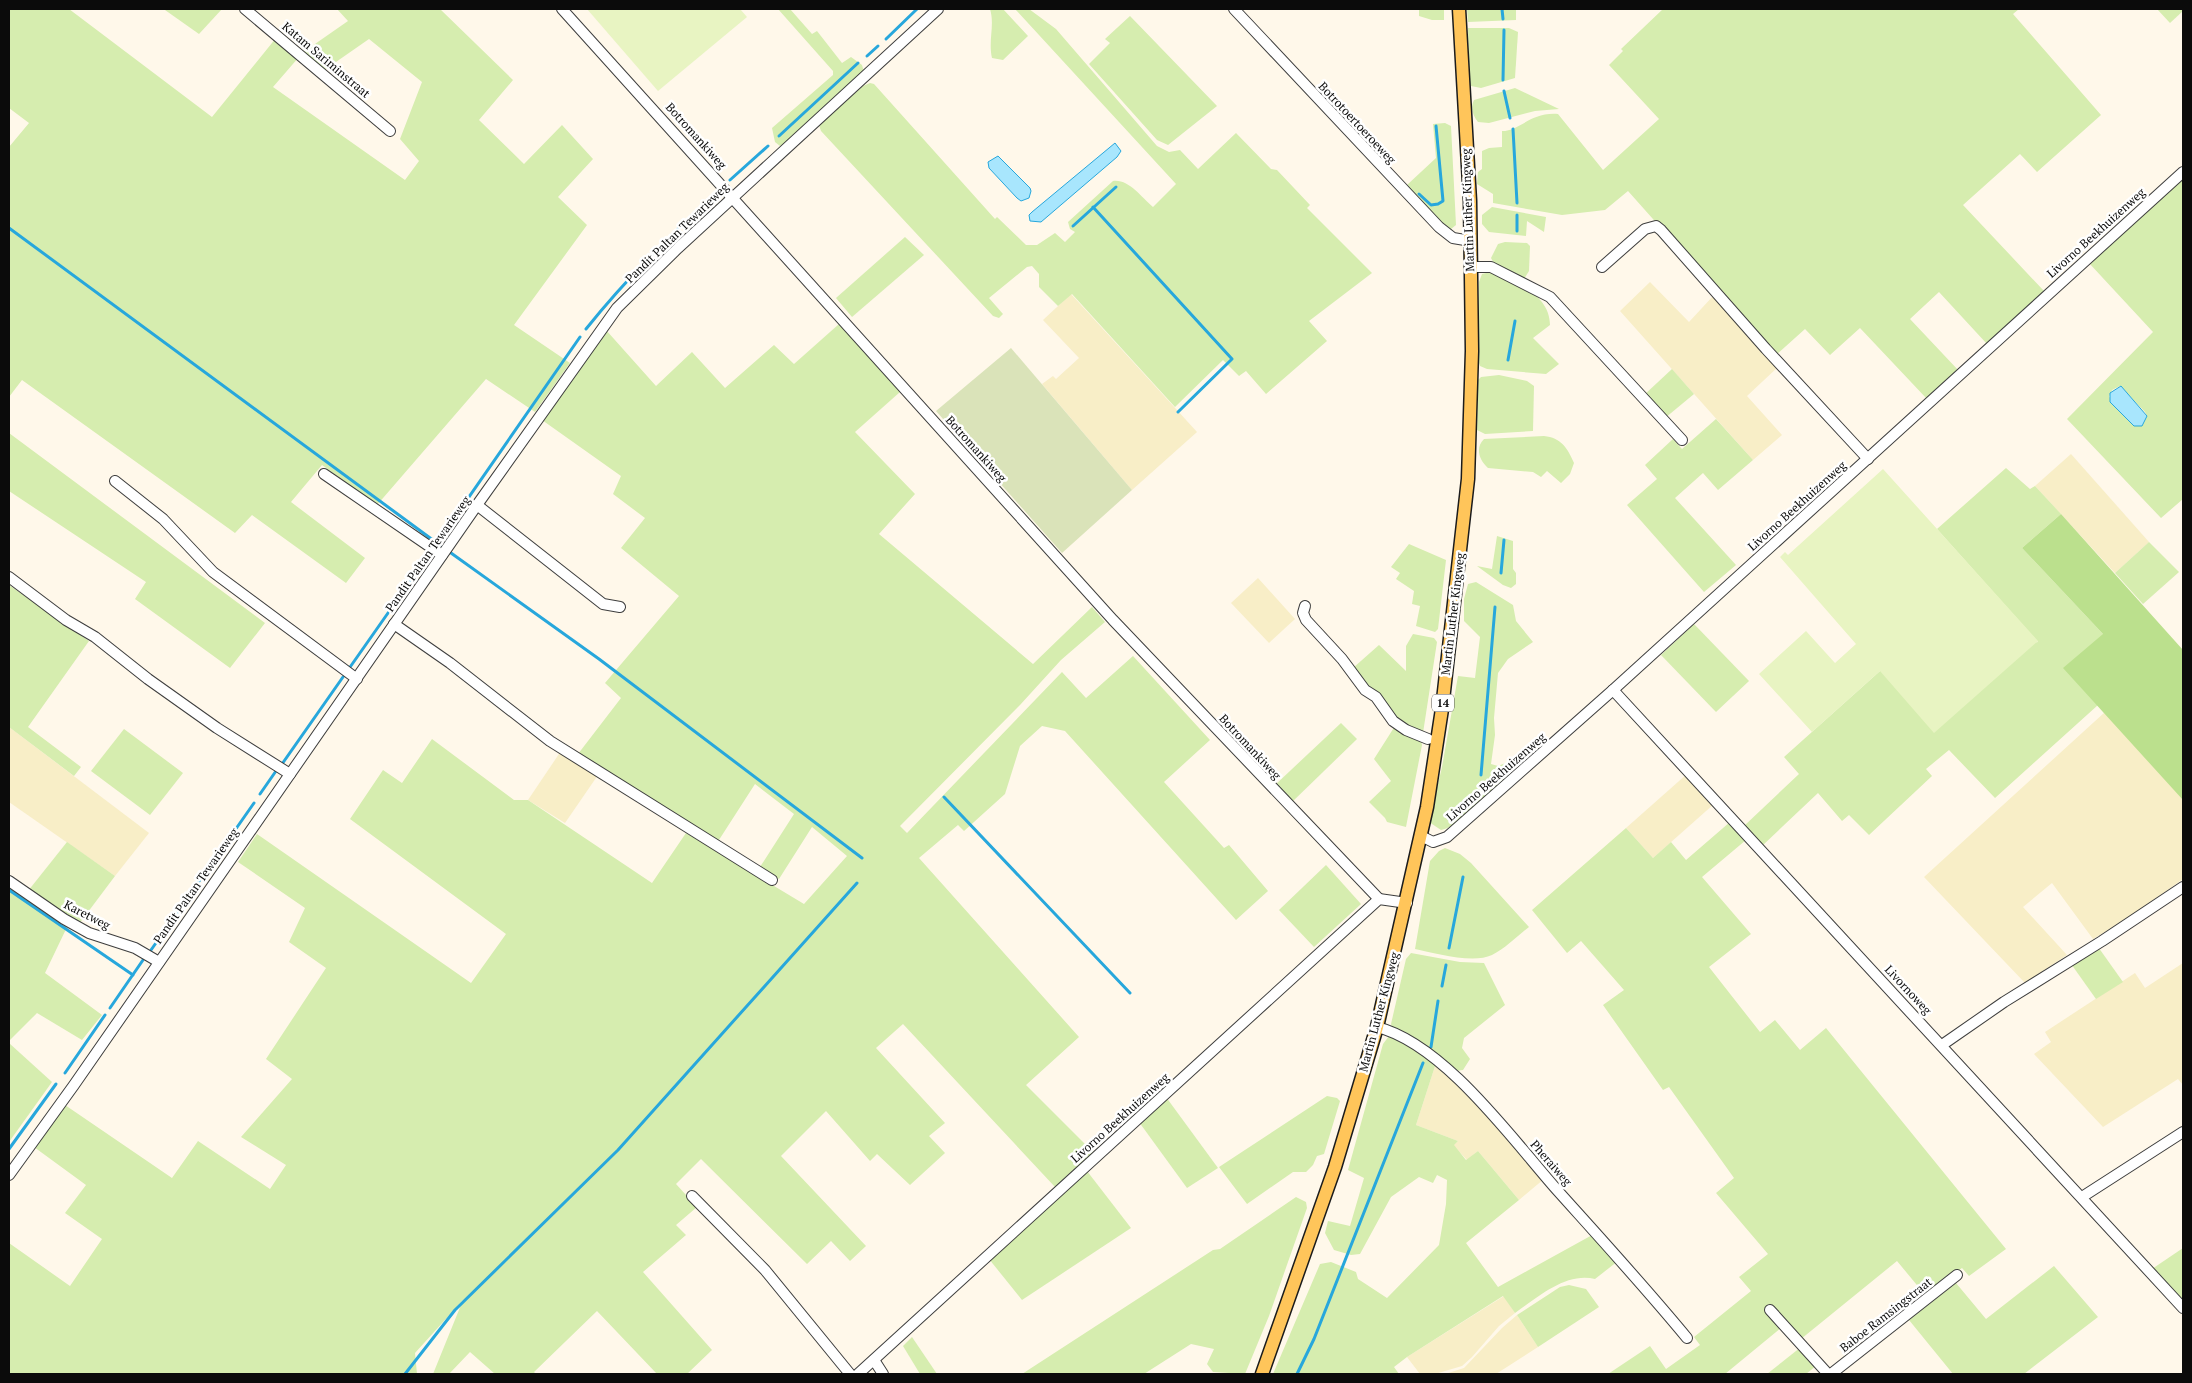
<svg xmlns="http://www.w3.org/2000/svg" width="2192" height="1383" font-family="'PT Serif',serif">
	<rect width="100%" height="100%" fill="#fff8ea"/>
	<!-- farmland -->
	<g fill="#f8eec7">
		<path d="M1650,282L1689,322L1714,295L1778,367L1747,396L1782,435L1753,460L1620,311Z"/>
		<path d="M1071,294L1197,432L1132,490L1042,384L1053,376L1056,379L1079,358L1043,320Z"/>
		<path d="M2071,454L2149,542L2115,573L2035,486Z"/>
		<path d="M1258,578L1295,619L1269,643L1231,603Z"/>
		<path d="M2105,712L2183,799V879L2131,916L2093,939L2052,883L2023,907L2067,955L2025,983L1924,877Z"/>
		<path d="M9,727L149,833L115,876L9,802Z"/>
		<path d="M561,751L598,775L565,823L528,800Z"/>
		<path d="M1687,774L1714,804L1653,858L1626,828Z"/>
		<path d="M2183,963V1085L2178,1079L2103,1127L2034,1054L2051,1042L2045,1032L2135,973L2145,988Z"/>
		<path d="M1436,1063L1456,1080L1544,1179L1519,1200L1478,1151L1467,1160L1453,1145L1458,1141L1416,1125Z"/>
		<path d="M1504,1296L1515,1313L1499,1326L1472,1357L1462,1366L1435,1374H1420L1407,1357Z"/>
		<path d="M1517,1315L1538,1347L1496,1374H1445L1464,1368L1502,1328Z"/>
	</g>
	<!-- green -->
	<g fill="#d6edaf" fill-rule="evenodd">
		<path d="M9,9H69L212,117L276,38L299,57L273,87L405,180L419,161L400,139L422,82L369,39L323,71L302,53L348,21L337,9H440L513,80L479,120L524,164L562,125L593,159L558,197L587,225L514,325L570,363L535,412L486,379L377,505L322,465L291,502L365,558L346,583L252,515L235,533L22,380L9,397V147L29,123L9,108Z"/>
		<path d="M168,9H222L199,34L165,10Z"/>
		<path d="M778,9H790L812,34L817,31L842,63L851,57L862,65L864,72L788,142L780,146L775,142L772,128L833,75V71Z"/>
		<path d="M990,9H1003L1028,36L1003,60L992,58C988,41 995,25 990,9Z"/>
		<path d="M1015,9H1029L1056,29L1157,146L1169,152L1180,150L1198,169L1236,133L1271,169L1277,170L1310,205L1307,208L1372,273L1309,321L1327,341L1266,394L1246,371L1239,376L1223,360L1175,407L1072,294L1058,306L1039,287V274L1032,266L1027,267L989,298L1003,314L999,318L993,316L821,131L819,125L863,86L870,83L874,84L995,219L997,217L1026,245H1037L1055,233L1065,242L1075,232L1070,229L1068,222L1113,181C1129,179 1141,197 1153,207L1176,184Z"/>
		<path d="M1419,9H1444V20H1432L1419,16Z"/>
		<path d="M1467,9H1516V20L1468,22Z"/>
		<path d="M1663,9H2019L2013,14L2101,115L2037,172L2020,154L1963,205L2044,291L1987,344L1939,292L1910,319L1959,371L1927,399L1860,328L1830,355L1805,329L1775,356L1628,191L1605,210L1562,215L1493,203V194L1477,184L1478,172L1482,169V151L1489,148L1502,147V131C1520,131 1530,112 1558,114L1603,170L1659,119L1609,65L1623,51L1621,49Z"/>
		<path d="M2157,9H2183V11L2170,23Z"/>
		<path d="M1130,16L1217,106L1168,145L1157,140L1089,64L1110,43L1105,39Z"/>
		<path d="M1468,28H1509L1518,32L1515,78L1481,88L1471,86L1469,80Z"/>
		<path d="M1515,88L1559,109L1535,111L1489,123L1478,122C1473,116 1470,108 1474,100Z"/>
		<path d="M1445,123L1451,126L1456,225L1451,229L1433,217L1407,185L1436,158L1433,124Z"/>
		<path d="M2183,178V499L2161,518L2067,419L2153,332L2089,263ZM2120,386L2145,412L2147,416L2109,397L2112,390Z"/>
		<path d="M1492,207L1546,217L1544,232L1527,221L1526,236L1489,232L1482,224V215Z"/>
		<path d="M905,237L924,255L852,317L836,298Z"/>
		<path d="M1505,242L1527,243L1530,246L1529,271L1524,279L1495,265L1491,258L1498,244Z"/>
		<path d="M1495,271C1517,283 1550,295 1550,325L1533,338L1559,364L1546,374L1487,369L1480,366L1478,360L1479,282L1482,274Z"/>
		<path d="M839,324L900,392L855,432L915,494L879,534L1033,664L1092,607L1105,622L1061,660L1020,705L900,826L907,833L1062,672L1086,698L1133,656L1210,740L1164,782L1224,848L1229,845L1268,891L1236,920L1065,731L1042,726L1020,746L1005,794L964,831L958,825L919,858L1079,1037L1026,1085L1093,1152L1055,1187L903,1024L876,1048L945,1123L929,1136L945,1153L910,1185L877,1154L870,1161L826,1111L781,1156L866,1246L850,1261L831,1241L807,1264L701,1159L676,1184L697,1207L676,1225L686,1235L643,1272L712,1350L687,1374H657L597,1311L534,1372L536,1374H495L470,1352L449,1374H433L463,1300L415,1353L417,1374H9V1243L70,1286L102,1239L65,1213L86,1185L34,1147L65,1105L172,1178L198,1141L270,1189L286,1165L241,1137L292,1079L266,1059L326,968L289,942L305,908L238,862L257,834L471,983L506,934L350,819L383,770L402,783L432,739L514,800H528L652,883L686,833L804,904L847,856L812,827L779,879L760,867L794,814L755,784L717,843L578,754L621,698L605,683L679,596L621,548L645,518L613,494L621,476L542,420L606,330L656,386L692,352L725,388L774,345L794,364Z"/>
		<path d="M1672,369L1694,394L1665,418L1643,396Z"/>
		<path d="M1499,375L1527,381L1534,386L1533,431L1485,434L1477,430L1478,380L1481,377Z"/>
		<path d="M1716,419L1753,460L1718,490L1703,473L1675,498L1736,565L1704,592L1627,505L1657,479L1645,465L1673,439L1682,449Z"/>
		<path d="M9,433L265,623L230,668L135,599L146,582L9,491Z"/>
		<path d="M1544,436C1561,438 1567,447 1574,463L1570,474L1561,483L1547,471L1541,477L1533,472L1488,468C1479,460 1475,448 1484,439Z"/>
		<path d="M2006,468L2030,489L2035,486L2061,514L2022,548L2103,634L2098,705L1995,798L1949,750L1926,769L1932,776L1869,835L1849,815L1842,821L1818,793L1762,846L1744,826L1799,774L1784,757L1880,671L2038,642L1937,529Z"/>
		<path d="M1497,536L1513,541V569L1516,573V584L1511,588L1503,585L1477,566L1492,569Z"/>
		<path d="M2149,542L2179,572L2143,604L2115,573Z"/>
		<path d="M1409,544L1446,560L1438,629L1435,632L1416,626L1420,606L1412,604L1414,591L1396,579L1400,573L1391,567Z"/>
		<path d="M1476,582L1513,605L1516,621L1533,642L1508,659L1498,673L1494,718L1495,735L1491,764L1498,766L1508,762L1510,773C1504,778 1500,785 1495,791C1484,802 1455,828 1441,830L1429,822L1442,767L1458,676L1475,678L1480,637L1464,621V599L1468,584Z"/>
		<path d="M9,585L89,641L28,727L81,767L74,776L9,727Z"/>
		<path d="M1694,624L1749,681L1716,712L1661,655Z"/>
		<path d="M1413,634L1434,638L1437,642L1423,733L1402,726L1367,688L1353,668L1379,645L1406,671V646Z"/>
		<path d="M1341,723L1357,739L1291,803L1274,786Z"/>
		<path d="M1395,726L1421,741L1422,745L1406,827L1387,822L1385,818L1369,802L1391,781L1374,759Z"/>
		<path d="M124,729L183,773L150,815L91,771Z"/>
		<path d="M1730,822L1746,840L1702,877L1751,934L1709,967L1760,1032L1775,1020L1800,1050L1826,1028L2006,1249L1969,1276L1962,1268L1926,1296L1897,1261L1801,1339L1782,1327L1725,1374H1608L1650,1346L1666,1369L1700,1345L1694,1337L1751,1291L1739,1277L1768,1254L1716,1193L1734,1178L1669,1087L1663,1090L1603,1005L1624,990L1581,941L1567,953L1532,910L1626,828L1653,858L1671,842L1686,860Z"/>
		<path d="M67,842L115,876L79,924L28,891Z"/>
		<path d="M1445,848L1460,854L1471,863L1529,927C1517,936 1505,949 1492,955C1473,964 1434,953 1415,949L1430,861L1439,851Z"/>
		<path d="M1326,865L1361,904L1314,947L1279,910Z"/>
		<path d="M9,883L68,925L45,973L102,1015L82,1040L37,1013L9,1041Z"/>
		<path d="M2096,944L2123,982L2096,999L2069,961Z"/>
		<path d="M1411,953L1460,962L1484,963L1505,1005L1464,1038L1462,1048L1470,1059L1463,1070L1455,1071L1392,1027L1391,1024L1406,959Z"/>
		<path d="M1389,1036L1395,1037L1436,1063L1416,1125L1458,1141L1454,1145L1466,1160L1478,1151L1519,1200L1466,1243L1498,1287L1594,1234L1618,1261L1595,1279C1566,1272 1538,1297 1515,1313L1503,1296L1407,1357L1394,1367L1399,1374H1273L1320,1264L1331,1262L1356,1272L1358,1279L1387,1298L1439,1245L1446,1204L1447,1180L1437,1175L1433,1183L1419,1177L1391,1197L1360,1254L1351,1255L1334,1250L1325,1233L1328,1221L1350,1226L1364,1178L1348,1170L1383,1044Z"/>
		<path d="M9,1043L52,1082L9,1142Z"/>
		<path d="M1327,1096L1337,1098L1340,1101L1324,1154L1317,1156L1313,1165L1306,1172H1293L1247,1204L1219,1167Z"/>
		<path d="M1166,1097L1218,1168L1187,1188L1139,1122Z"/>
		<path d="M1087,1171L1131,1228L1022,1300L989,1259Z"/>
		<path d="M1296,1197L1306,1202L1307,1208L1269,1316L1245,1374L1213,1372L1207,1364L1214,1349L1191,1344L1144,1374H1022L1213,1250L1220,1249Z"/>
		<path d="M2183,1248V1301L2152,1269Z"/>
		<path d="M2054,1266L2098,1317L2024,1374H1953L1909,1320L1956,1283L1986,1319Z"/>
		<path d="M1569,1285L1586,1289L1599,1307L1538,1347L1517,1315L1560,1287Z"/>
		<path d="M912,1337L937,1374H920L903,1346Z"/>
		<path d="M1801,1347L1816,1366L1806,1374H1767Z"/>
	</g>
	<!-- forest -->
	<path fill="#bbe08d" d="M2061,514L2183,650V800L2063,668L2103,634L2022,548Z"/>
	<!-- cemetery -->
	<path fill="#dae3b9" d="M1011,348L1132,490L1062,553L936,411Z"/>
	<!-- pitch -->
	<g fill="#e8f4c2">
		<path d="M587,9H740L747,17L658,91Z"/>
		<path d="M1883,469L2038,641L1934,733L1880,671L1812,732L1759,674L1806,631L1835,663L1856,644L1780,557L1785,552L1788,555Z"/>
	</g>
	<!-- water -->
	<g fill="#a8e6fd" stroke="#27a7dc">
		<path d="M1115,143L1121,151L1117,157L1041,222L1030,221L1029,215L1032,212Z"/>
		<path d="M998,156L1030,188L1031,191L1029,198L1021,201L1017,198L989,168L988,162Z"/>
		<path d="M2121,386L2147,416L2142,426H2134L2110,402V393Z"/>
	</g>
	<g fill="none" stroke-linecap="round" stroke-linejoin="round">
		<!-- stream -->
		<g stroke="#27a7dc" stroke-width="3">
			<path d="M1502,9L1503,19"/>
			<path d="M886,39L917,9"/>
			<path d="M867,56L878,46"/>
			<path d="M1503,80L1504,30"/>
			<path d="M1504,91L1510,118"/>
			<path d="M1513,129L1517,203"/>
			<path d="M779,136L858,63"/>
			<path d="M730,180L768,146"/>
			<path d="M1419,194L1431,205L1438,204L1443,201L1436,126"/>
			<path d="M1093,207L1232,359L1178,412"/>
			<path d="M1073,226L1116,187"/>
			<path d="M9,228L441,546"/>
			<path d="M1517,231V215"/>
			<path d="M586,329C626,279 670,235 717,192"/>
			<path d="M1508,360L1515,321"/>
			<path d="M437,543L580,337"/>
			<path d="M451,553L599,659L862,858"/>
			<path d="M1501,573L1504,540"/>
			<path d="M348,670L428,556"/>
			<path d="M282,764L343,677"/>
			<path d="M1481,775L1495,607"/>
			<path d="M260,794L276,771"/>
			<path d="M944,797L1130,993"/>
			<path d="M219,853L254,803"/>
			<path d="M197,884L212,863"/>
			<path d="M9,890L133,975"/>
			<path d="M1449,948L1463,877"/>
			<path d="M151,950L193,890"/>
			<path d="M1442,986L1446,965"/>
			<path d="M110,1008L143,960"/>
			<path d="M1431,1047L1438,1001"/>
			<path d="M65,1073L105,1015"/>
			<path d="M9,1149L56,1084"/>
			<path d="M405,1374L455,1310L618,1150L857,883"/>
			<path d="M1297,1374L1314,1339L1423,1063"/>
		</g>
		<!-- minor casing -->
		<g stroke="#3e3e3e" stroke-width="12">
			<g id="minor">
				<path d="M245,9L390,131"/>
				<path d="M562,9L1113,620L1379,899"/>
				<path d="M1234,9L1439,227L1453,238L1471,241"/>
				<path d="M1470,267H1491L1550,297L1682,440"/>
				<path d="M1602,267L1645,229L1656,226L1661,230L1766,349L1868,459"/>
				<path d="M324,474L442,555"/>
				<path d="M115,481L163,519L213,572L357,679"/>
				<path d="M477,505L603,604L620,607"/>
				<path d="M9,577L66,620L95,637L148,679L217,728L290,774"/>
				<path d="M1305,606L1303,613L1306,620L1342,659L1365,690L1376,697L1393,721L1406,730L1428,739"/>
				<path d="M394,624L450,663L550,741L772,880"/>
				<path d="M1613,690L2183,1308"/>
				<path d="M1421,836L1433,842L1447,837L1613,690L2183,172"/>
				<path d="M9,881L64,919L89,933L135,948L159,962"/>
				<path d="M1377,1027C1444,1044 1512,1139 1557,1190C1601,1239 1645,1287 1687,1338"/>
				<path d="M1942,1045L2004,1002L2102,941L2183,887"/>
				<path d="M9,1175L74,1085L477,505L617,308L678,248L938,9"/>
				<path d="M692,1196L765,1270L850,1374"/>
				<path d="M2082,1197L2183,1132"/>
				<path d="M1770,1310L1828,1374"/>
				<path d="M874,1360L883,1374"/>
				<path d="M858,1374L1379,899L1407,903"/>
				<path d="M1831,1374L1957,1275"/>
			</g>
		</g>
		<!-- major casing -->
		<g stroke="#1c1c1c" stroke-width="15">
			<path id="major" d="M1262,1374L1335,1167L1377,1027L1427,807L1442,709L1468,479L1472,351L1470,201L1459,9"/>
		</g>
		<!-- minor -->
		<use href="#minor" stroke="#fff" stroke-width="10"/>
		<!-- major -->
		<use href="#major" stroke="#ffc55a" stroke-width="12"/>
	</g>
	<g text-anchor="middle" stroke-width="5" stroke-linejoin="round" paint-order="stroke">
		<!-- shield labels -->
		<rect fill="#fff" stroke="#545454" stroke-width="1" x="1432" y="694.5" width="22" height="17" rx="4"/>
		<g font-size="11" font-weight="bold" fill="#0b0b0b">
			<text x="1443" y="707">14</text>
		</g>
		<!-- street labels -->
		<g font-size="12" fill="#0b0b0b" stroke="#fff">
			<text transform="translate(326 60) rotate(40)" y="4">Katam Sariminstraat</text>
			<text transform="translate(1357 123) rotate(47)" y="4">Botrotoertoeroeweg</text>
			<text transform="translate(696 136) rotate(48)" y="4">Botromankiweg</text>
			<text transform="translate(1468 210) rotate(-92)" y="4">Martin Luther Kingweg</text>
			<text transform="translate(677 233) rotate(-44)" y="4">Pandit Paltan Tewarieweg</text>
			<text transform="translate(2096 233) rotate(-42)" y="4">Livorno Beekhuizenweg</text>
			<text transform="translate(976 449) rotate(48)" y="4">Botromankiweg</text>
			<text transform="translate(1797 506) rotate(-42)" y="4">Livorno Beekhuizenweg</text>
			<text transform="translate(428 554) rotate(-55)" y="4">Pandit Paltan Tewarieweg</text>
			<text transform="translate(1453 614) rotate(-83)" y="4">Martin Luther Kingweg</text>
			<text transform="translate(1250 747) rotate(47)" y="4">Botromankiweg</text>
			<text transform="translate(1496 777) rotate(-41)" y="4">Livorno Beekhuizenweg</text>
			<text transform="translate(196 886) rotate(-55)" y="4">Pandit Paltan Tewarieweg</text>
			<text transform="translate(87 915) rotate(27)" y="4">Karetweg</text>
			<text transform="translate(1908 990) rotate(47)" y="4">Livornoweg</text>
			<text transform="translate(1379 1012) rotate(-75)" y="4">Martin Luther Kingweg</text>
			<text transform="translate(1120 1118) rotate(-42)" y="4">Livorno Beekhuizenweg</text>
			<text transform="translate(1551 1163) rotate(49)" y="4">Pheraiweg</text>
			<text transform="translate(1886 1315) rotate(-38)" y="4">Baboe Ramsingstraat</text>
		</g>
	</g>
	<!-- border -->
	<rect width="2192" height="1383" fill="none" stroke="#0b0b0b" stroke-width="20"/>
</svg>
